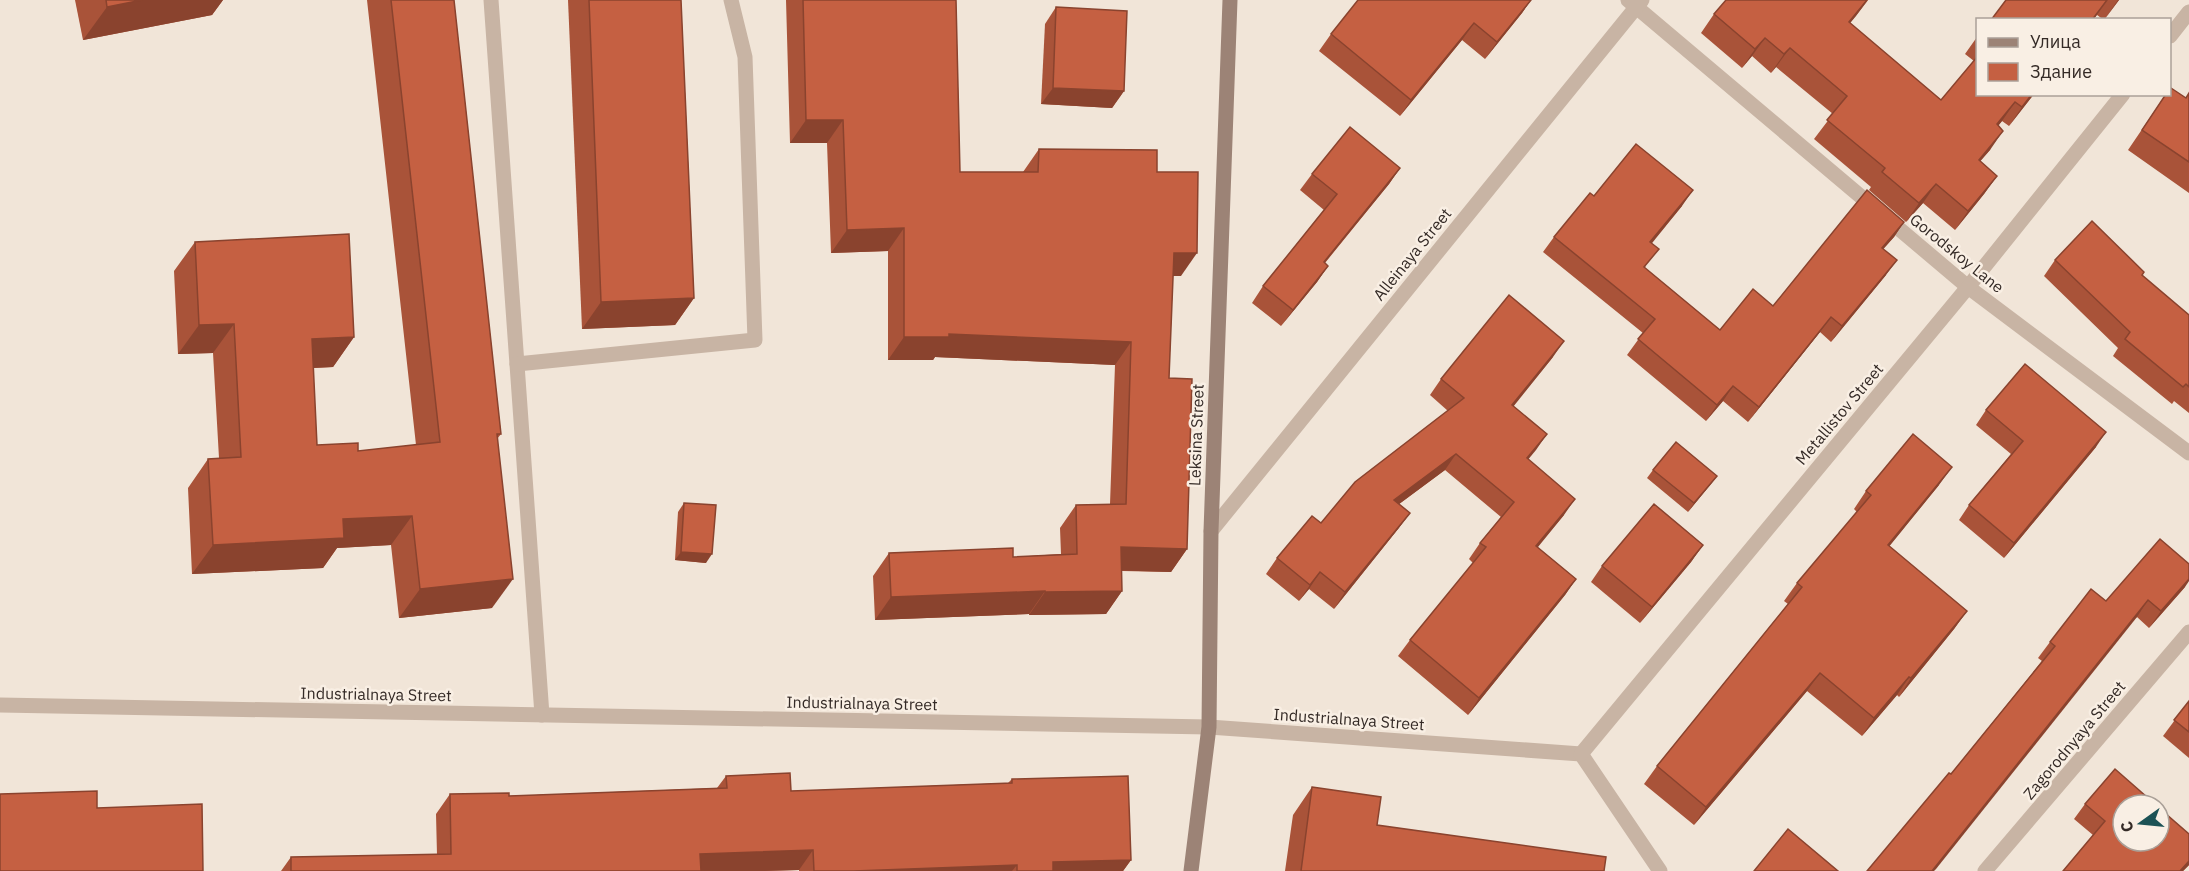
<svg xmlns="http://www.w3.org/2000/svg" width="2189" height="871" font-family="'IBM Plex Sans',sans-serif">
	<rect width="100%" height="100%" fill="#f1e5d8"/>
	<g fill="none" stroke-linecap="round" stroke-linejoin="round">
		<!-- street -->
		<g stroke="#c8b4a4" stroke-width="15">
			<path d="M491,0L542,715"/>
			<path d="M1628,0L1968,287L2189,453"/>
			<path d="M2170,36L2189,12"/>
			<path d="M517,364L755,340L745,57L731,0"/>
			<path d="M1211,531L1642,0"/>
			<path d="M0,705L1209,727L1581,754L1660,871"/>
			<path d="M1581,754L1968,287L2123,94"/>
			<path d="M1985,871L2189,632"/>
		</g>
		<!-- secondary -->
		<path stroke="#9c8376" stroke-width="15" d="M1191,871L1209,727L1211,531L1230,0"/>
	</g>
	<!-- wall -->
	<g fill="#a95339">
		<path d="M75,0H223L212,15L83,40Z"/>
		<path d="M367,0H454L501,434L497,439L492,608L399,618L391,545L337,548L323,568L192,574L188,488L208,459L219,458L213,353L178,354L174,271L195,242L354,337L333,367L313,368L317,445L358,451L416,445Z"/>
		<path d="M568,0H681L694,298L675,325L582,329Z"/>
		<path d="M786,0H956L960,172H1023L1039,149L1157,172L1181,276H1173L1169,378L1187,549L1171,572L1122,571V591L1106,614L1029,615V614L875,620L873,576L889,553L1013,557L1061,554L1060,528L1076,505L1110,504L1115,365L935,357L933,360H888V251L831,253L827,143H790Z"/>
		<path d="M1531,0L1522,13L1485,59L1462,40L1400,116L1319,51L1331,34Z"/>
		<path d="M1868,0L1850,23L1941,100L1974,61L1965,54L1977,37V94H2034L2009,126L2002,121L1998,126L1990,150L1980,161L1997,176L1984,194L1955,230L1923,203L1906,222L1869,190L1871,187L1814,139L1833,114L1776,67L1771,73L1752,56L1742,68L1701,33L1714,14Z"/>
		<path d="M2006,0H2119L2104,20L2097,15L2093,20H1991Z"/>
		<path d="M1056,7L1124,91L1112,108L1041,104L1045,24Z"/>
		<path d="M2189,93V193L2128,150L2166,94L2186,98Z"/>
		<path d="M1400,168L1389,184L1325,263L1328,266L1317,282L1281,326L1252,303L1263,286L1324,210L1300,190L1312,174Z"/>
		<path d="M1594,196L1682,206L1651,243L1645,268L1720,330L1773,306L1904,222L1894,237L1883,249L1886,275L1831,342L1820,332L1748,422L1723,401L1706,421L1627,355L1643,333L1543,252L1554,237Z"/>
		<path d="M2055,260L2142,276L2189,315V413L2174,401L2172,404L2113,356L2118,348L2044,276Z"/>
		<path d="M1553,357L1513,406L1547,434L1528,459L1564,515L1537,547L1576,579L1565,595L1468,715L1398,656L1410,640L1473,563L1469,559L1480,543L1501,517L1445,470L1399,504L1410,513L1398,529L1334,609L1309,589L1299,601L1266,574L1277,558L1321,523L1448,411L1430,395L1441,379Z"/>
		<path d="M1986,410L2096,447L2004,558L1959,520L1969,505L2011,454L1976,425Z"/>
		<path d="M1653,470L1717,476L1688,512L1647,478Z"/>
		<path d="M1939,485L1889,546L1967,611L1954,629L1899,697L1897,695L1862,736L1807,691L1694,825L1644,784L1657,766L1788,604L1784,601L1797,583L1857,512L1854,509L1866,491Z"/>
		<path d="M684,503L706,563L675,560L678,512Z"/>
		<path d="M1703,545L1691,562L1640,623L1591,582L1602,566Z"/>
		<path d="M2185,587L2149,628L2137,617L1951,774L2042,661L2038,658L2050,642L2106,601Z"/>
		<path d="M2189,701V758L2163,736Z"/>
		<path d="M726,776L791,791L1008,783L1012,779L1131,860L1123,871H799V870L764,871H281L291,857L437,855L436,814L450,794L509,796L717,788Z"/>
		<path d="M1312,787L1377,825L1604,871H1285L1293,815Z"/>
		<path d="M2085,804L2189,865L2183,871H2063L2093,835L2074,819Z"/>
	</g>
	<!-- shaded-wall -->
	<g fill="#8a432e">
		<path d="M142,0H223L212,15L83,40L107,7Z"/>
		<path d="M1531,0L1522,13L1485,59L1497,42Z"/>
		<path d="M1868,0L1856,16L1835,41L1849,22Z"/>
		<path d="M2107,0L2093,20H2092Z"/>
		<path d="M2118,0H2119L2104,20Z"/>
		<path d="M1474,23L1462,40L1400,116L1411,100Z"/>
		<path d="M1765,38L1752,56L1742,68L1755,49Z"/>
		<path d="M1790,48L1776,67L1771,73L1784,54Z"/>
		<path d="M1053,88L1124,91L1112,108L1041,104Z"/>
		<path d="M2032,94H2034L2009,126L2022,107Z"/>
		<path d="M2015,102L2002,121L1984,143L1997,124Z"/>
		<path d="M806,120H843L827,143H790Z"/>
		<path d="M2003,131L1990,150L1965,179L1979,160Z"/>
		<path d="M1400,168L1389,184L1312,278L1324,262Z"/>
		<path d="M1997,176L1984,194L1955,230L1968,211Z"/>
		<path d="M1936,184L1923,203L1906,222L1919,203Z"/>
		<path d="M1693,190L1682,206L1640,258L1650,242Z"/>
		<path d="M1904,222L1894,237L1871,263L1882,248Z"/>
		<path d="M904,228L888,251L831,253L847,230Z"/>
		<path d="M1174,253H1197L1181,276H1157Z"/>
		<path d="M1897,260L1886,275L1831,342L1842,326Z"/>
		<path d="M1328,266L1317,282L1281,326L1293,310Z"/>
		<path d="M694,298L675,325L582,329L601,302Z"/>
		<path d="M1831,317L1820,332L1748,422L1759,407Z"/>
		<path d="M234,324L213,353L178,354L199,325Z"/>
		<path d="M949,334L1131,342L1115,365L935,357L933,360H888L904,337Z"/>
		<path d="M354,337L333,367L291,369L312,339Z"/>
		<path d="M1564,341L1553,357L1501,422L1512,405Z"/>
		<path d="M1733,386L1723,401L1706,421L1717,405Z"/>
		<path d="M2106,432L2096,447L2004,558L2014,543Z"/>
		<path d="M1547,434L1536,450L1516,474L1527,458Z"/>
		<path d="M1456,454L1445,470L1383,516L1394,500Z"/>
		<path d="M1952,467L1939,485L1875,564L1888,545Z"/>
		<path d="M1717,476L1711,484L1688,512L1694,503Z"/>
		<path d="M1575,499L1564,515L1525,563L1536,546Z"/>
		<path d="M1410,513L1398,529L1334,609L1345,592Z"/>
		<path d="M412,516L391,545L337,548L323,568L192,574L213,545L343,519Z"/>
		<path d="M1703,545L1691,562L1640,623L1652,607Z"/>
		<path d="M1121,547L1187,549L1171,572L1105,570Z"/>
		<path d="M681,552L712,554L706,563L675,560Z"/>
		<path d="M1320,572L1309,589L1299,601L1310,585Z"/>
		<path d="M513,579L492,608L399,618L420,589Z"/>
		<path d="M1576,579L1565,595L1468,715L1479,698Z"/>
		<path d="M2189,579V581L2185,587L2149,628L2161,611Z"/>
		<path d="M1045,591L1029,614L875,620L891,597Z"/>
		<path d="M1122,591L1106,614L1029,615L1045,592Z"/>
		<path d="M2148,600L2137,617L1936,869L1934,871H1932Z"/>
		<path d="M1967,611L1954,629L1899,697L1911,678Z"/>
		<path d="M1820,673L1807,691L1694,825L1706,807Z"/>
		<path d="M1909,677L1897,695L1862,736L1874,718Z"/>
		<path d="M813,850L799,870L764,871H688L700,854Z"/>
		<path d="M1131,860L1123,871H1047L1053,862Z"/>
		<path d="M2189,861V865L2183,871H2180Z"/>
		<path d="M1017,865L1012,871H853L854,870Z"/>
	</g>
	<!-- building -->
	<g fill="#c56042" stroke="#8a432e" stroke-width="1.5">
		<path d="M106,0H142L107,7Z"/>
		<path d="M391,0H454L501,434H497L513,579L420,589L412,516L343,519L344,538L213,545L208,459L241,457L234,324L199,325L195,242L349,234L354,337L312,339L317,445L358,443V451L440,442Z"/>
		<path d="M589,0H681L694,298L601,302Z"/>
		<path d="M803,0H956L960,172H1038L1039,149L1157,150V172H1198L1197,253H1174L1169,378L1192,379L1187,549L1121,547L1122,591L1045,592V591L891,597L889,553L1013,548V557L1077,554L1076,505L1126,504L1131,342L949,334V337H904V228L847,230L843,120H806Z"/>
		<path d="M1358,0H1531L1497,42L1474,23L1411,100L1331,34Z"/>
		<path d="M1726,0H1867L1849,22L1941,100L1977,57V94H2032L2022,107L2015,102L1997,124L2003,131L1979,160L1997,176L1968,211L1936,184L1919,203L1882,172L1885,168L1827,120L1847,96L1790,48L1784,54L1765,38L1755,49L1714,14Z"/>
		<path d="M2006,0H2107L2092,20H1991Z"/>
		<path d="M1056,7L1127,11L1124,91L1053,88Z"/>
		<path d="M2171,88L2186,98L2189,93V162L2142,130L2166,94H2169V90Z"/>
		<path d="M1350,127L1400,168L1324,262L1328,266L1293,310L1263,286L1337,194L1312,174Z"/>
		<path d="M1636,144L1693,190L1650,242L1659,249L1644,267L1720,330L1753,289L1773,306L1867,190L1904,222L1882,248L1897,260L1842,326L1831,317L1759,407L1733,386L1717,405L1638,339L1655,319L1554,237L1590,193L1594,196Z"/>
		<path d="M2092,221L2144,272L2142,275L2189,315V387L2186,384L2183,387L2125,339L2130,332L2055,260Z"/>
		<path d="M1509,295L1564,341L1512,405L1547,434L1527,458L1575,499L1536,546L1576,579L1479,698L1410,640L1486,547L1480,543L1514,502L1456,454L1394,500L1410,513L1345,592L1320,572L1310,585L1277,558L1312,516L1321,523L1355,482L1464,398L1441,379Z"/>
		<path d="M2025,364L2106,432L2014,543L1969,505L2023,441L1986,410Z"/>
		<path d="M1913,434L1952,467L1888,545L1967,611L1911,678L1909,677L1874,718L1820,673L1706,807L1657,766L1802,587L1797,583L1871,495L1866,491Z"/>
		<path d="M1676,442L1717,476L1694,503L1653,470Z"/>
		<path d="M684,503L716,505L712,554L681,552Z"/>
		<path d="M1654,504L1703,545L1652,607L1602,566Z"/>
		<path d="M2160,539L2189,564V579L2161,611L2148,600L1932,871H1867L1949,773L1951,774L2055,646L2050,642L2091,589L2106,601Z"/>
		<path d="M2189,701V732L2174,720Z"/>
		<path d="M2115,769L2156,805H2123V841H2159V808L2189,834V861L2180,871H2063L2105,821L2085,804Z"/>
		<path d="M790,773L791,791L1012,783V779L1128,776L1131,860L1053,862V871H1017V865L854,871H814L813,850L700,854L701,871H291V857L451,854L450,794L509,793V796L727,788L726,776Z"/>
		<path d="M1312,787L1381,797L1377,825L1606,857L1604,871H1301Z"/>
		<path d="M97,791V808L202,804L203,871H0V794Z"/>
		<path d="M1788,829L1838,871H1754Z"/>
	</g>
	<g text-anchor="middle" stroke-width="5" stroke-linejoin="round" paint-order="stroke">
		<!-- street labels -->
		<g font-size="16" fill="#342a26" stroke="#f9efe4">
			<text transform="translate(1957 253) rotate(39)" y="6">Gorodskoy Lane</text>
			<text transform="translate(1412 254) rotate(-51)" y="6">Alleinaya Street</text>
			<text transform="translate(1839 414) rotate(-50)" y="6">Metallistov Street</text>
			<text transform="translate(1196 435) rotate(-88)" y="6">Leksina Street</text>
			<text transform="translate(376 694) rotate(1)" y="6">Industrialnaya Street</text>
			<text transform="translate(862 703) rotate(1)" y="6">Industrialnaya Street</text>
			<text transform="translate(1349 719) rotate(4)" y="6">Industrialnaya Street</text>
			<text transform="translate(2074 740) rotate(-50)" y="6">Zagorodnyaya Street</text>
		</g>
	</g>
	<!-- legend -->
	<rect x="1976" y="18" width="195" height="78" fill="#f9efe4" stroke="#aaa098" stroke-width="1.5"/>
	<rect x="1988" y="38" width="30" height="9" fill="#9c8376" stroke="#aaa098" stroke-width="1.5"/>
	<text x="2030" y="48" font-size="18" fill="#342a26">Улица</text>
	<rect x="1988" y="63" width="30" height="18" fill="#c56042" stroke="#aaa098" stroke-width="1.5"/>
	<text x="2030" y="78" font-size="18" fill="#342a26">Здание</text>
	<!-- north arrow -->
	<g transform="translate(2141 823) rotate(255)"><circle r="28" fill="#f9efe4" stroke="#aaa098" stroke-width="1.5"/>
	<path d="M0-4.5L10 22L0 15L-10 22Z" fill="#1c5255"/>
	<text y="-9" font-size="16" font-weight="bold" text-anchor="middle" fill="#342a26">С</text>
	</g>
</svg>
